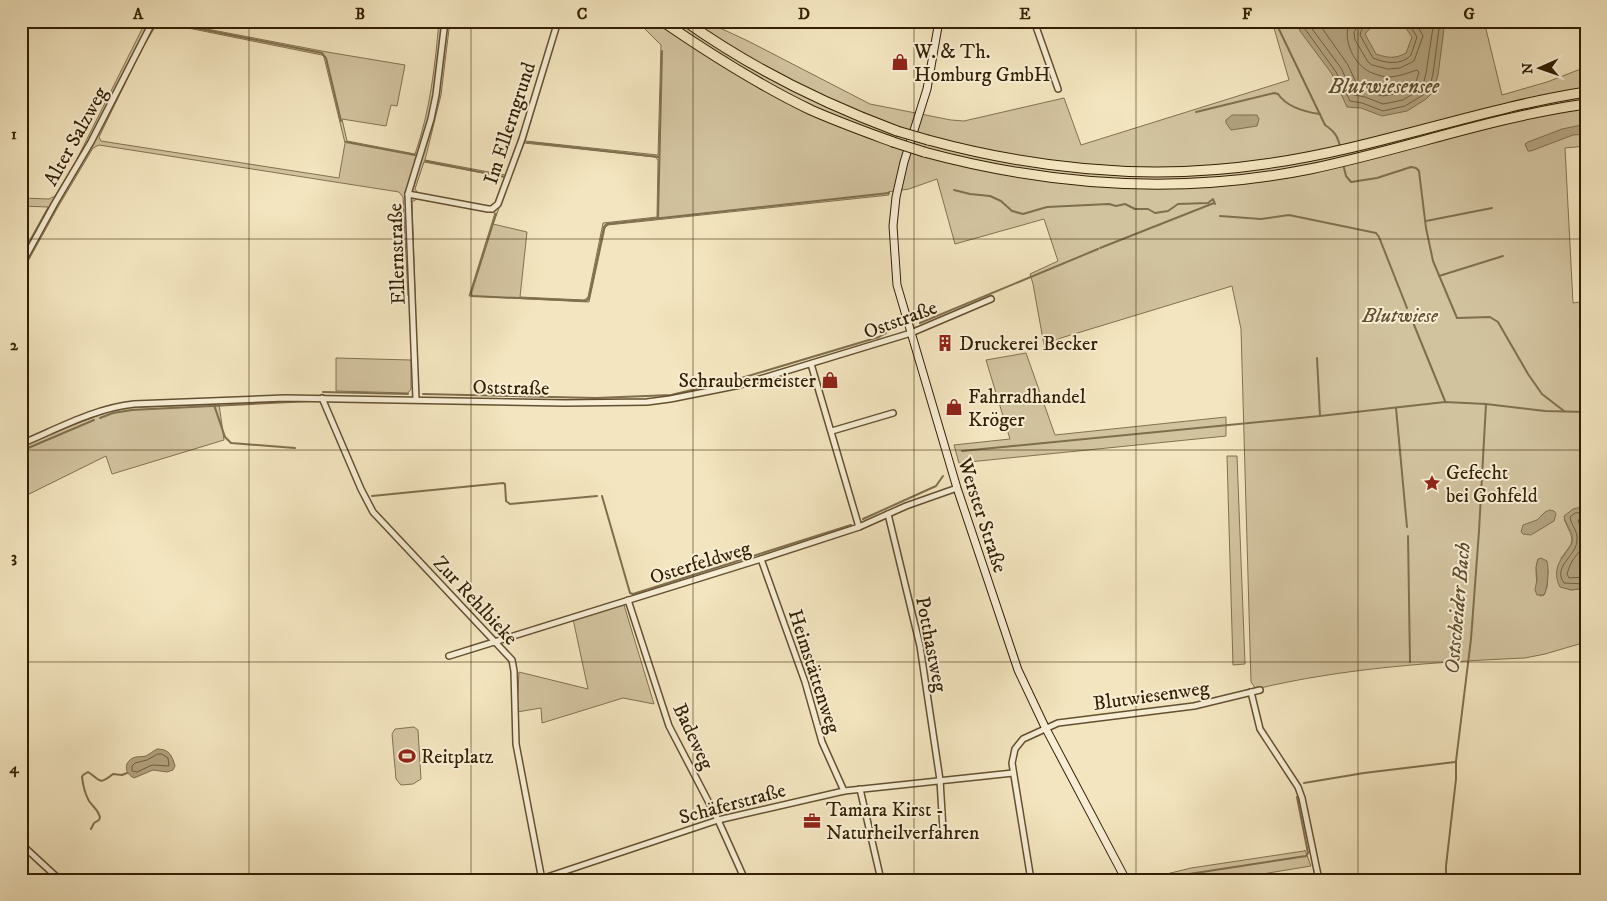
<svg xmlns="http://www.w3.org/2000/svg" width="1607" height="901" font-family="'IM FELL DW Pica',serif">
	<rect width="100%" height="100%" fill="#f3e5bf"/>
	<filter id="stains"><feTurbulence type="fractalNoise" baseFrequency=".004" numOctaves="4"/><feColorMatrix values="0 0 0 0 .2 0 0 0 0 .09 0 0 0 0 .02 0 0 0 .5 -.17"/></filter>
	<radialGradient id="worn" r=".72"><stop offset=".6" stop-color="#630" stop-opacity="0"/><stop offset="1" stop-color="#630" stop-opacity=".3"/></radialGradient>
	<!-- green -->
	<g fill="#d2c39f" stroke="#827150" fill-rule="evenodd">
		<path d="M146,21H165L327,52L405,65L397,106L391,105L386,126L342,119L347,141L415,154C430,111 435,67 439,21H450L441,95L425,160L505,175L519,139L555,21H561L525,141L658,155L661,45L642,26L601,21H705L748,41L870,104L951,120L964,121L1064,98L1081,145L1289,80L1272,21H1484L1502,95L1547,82L1586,67V146L1565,148L1573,303L1586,301V477L1581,482L1583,488L1586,490V508L1582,507L1564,519C1573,541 1577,538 1561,558L1571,590L1586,588V642L1545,654L1525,658C1435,662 1343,668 1256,689L1251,682L1241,329L1232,286L1061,338L1044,345L1033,284L1030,274L1058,261L1044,219L955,244L937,179L909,189L888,192L889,195L608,225L605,228L589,302L469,296L495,213L417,199L412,202L415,295L408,296L403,197L399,192L99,145L93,148L58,207L21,274V256L48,207L21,206V198L49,199L55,196L76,161ZM158,22L322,55L324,57L345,143L339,178L101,141L99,137L142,49ZM524,143L655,157L658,160L657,217L603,223L588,297L584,300L520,297L527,232L493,224ZM424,162L505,177L495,203L489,206L418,193L415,189ZM1538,559L1548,570L1547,587L1544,595L1540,596C1537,585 1534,570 1538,559Z"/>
		<path d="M1026,353L1055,435L1226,417V436L959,463L954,445L1010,439L986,360Z"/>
		<path d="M336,358L411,360V389L408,393L336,391Z"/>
		<path d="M219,404L224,440L112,474L106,456L21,498V445L118,408Z"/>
		<path d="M1227,456H1237L1245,664L1233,665Z"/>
		<path d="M624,605L654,704L623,698L542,723L541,708L517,712L519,672L588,689L573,619Z"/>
		<path d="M414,727L418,730L421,779L413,784L401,785L396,779L392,734L395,729Z"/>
		<path d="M1305,850L1311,866L1226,880H1142L1191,868L1304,851Z"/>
	</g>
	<!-- water -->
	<g fill="#b2a27f" stroke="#7f6e4d">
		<path d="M1298,21H1377L1365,34L1376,54C1388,58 1395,59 1406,53L1412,37L1403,24L1398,21H1445L1438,75L1433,92L1426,99L1407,111L1382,116L1361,108L1347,107L1332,74L1300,31Z"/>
		<path d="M1232,115H1257L1259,119L1257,126L1231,130L1226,123V120Z"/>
		<path d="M1586,124V134L1573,135L1531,151H1528L1525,144L1528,142L1562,129Z"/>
		<path d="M1582,507L1586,508V588L1571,590L1560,587C1554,576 1556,565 1564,555C1567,550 1571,547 1572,542C1574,531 1565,525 1564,516L1573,509Z"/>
		<path d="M1550,510L1554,511L1556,514L1554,521L1531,535L1523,534L1521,532L1523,525L1537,520L1545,512Z"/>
		<path d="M1541,558L1547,561C1549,570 1548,587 1544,595H1537L1535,590L1537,579L1536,567L1538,559Z"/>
		<path d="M157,749C169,749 172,755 175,766L173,770L167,772L153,770L134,778C125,774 123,763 133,758C137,756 142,757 146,756C150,754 153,751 157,749Z"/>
	</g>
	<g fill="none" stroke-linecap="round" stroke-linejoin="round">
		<!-- shore -->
		<g stroke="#726040" stroke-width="1">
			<path d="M1303,21L1305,29L1336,72L1350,101L1362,103L1383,111L1405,106L1423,95L1429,89L1433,74L1440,21"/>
			<path d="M1309,21L1310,26L1341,68L1354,95L1365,97L1383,104L1403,100L1419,90L1423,86L1426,73L1434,21"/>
			<path d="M1317,21L1348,65L1359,89L1383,96L1400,93L1416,82L1419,72L1417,70C1407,73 1399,77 1387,77C1380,76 1370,73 1365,69C1352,60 1341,35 1351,21"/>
			<path d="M1361,21L1354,32L1355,40L1368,62L1372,65L1388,69L1400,68L1414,61L1423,36L1415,21"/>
			<path d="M1369,21L1361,31L1360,35L1373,58C1385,63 1401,66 1411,55L1417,37L1407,21"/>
			<path d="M1586,512L1575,513L1570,517C1571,525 1578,531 1577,540C1577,556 1552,566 1564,583L1586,584"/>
			<path d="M1586,519L1578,520C1591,557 1575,545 1567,574L1569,578L1586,577"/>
			<path d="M158,754H162L168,758L169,766L152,765L137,772L132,771V766L135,763L147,760Z"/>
		</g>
		<!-- stream -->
		<g stroke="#7f6e4d" stroke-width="2">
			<path d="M160,21L322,53L326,58L341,121"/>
			<path d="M1275,21L1325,125C1334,131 1338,136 1340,147"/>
			<path d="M144,26L147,21"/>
			<path d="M1196,112L1274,93L1278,94C1287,107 1305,112 1320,114"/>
			<path d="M346,142L415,155"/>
			<path d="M527,142L659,157"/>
			<path d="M425,161L505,177"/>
			<path d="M1343,164L1346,176L1351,182L1377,178L1411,167L1416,168L1419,171L1426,228L1433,261L1457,318L1490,317L1498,322L1528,374L1542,394L1564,411"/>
			<path d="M954,190L970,194L990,196L1001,201L1012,211L1023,214L1047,207L1109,204L1116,206L1125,204L1135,209H1148L1155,213L1168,211L1178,204L1208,203L1213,199L1215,204"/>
			<path d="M496,202L501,188"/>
			<path d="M496,214L471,293L472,296L586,301L589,298L604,227L607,224L889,193"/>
			<path d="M1220,216L1261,219L1289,215L1376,233L1379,237L1407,308"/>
			<path d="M658,218L662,51"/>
			<path d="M1426,221L1492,208"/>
			<path d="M1100,248L1214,203"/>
			<path d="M1439,276L1503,256"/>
			<path d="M1410,315L1445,401"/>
			<path d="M920,323L1098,249"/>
			<path d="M1317,358L1320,416"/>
			<path d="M323,392L408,394"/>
			<path d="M423,394L596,398L671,395L738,379L879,337L886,333"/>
			<path d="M214,405L225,437L231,443L295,448"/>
			<path d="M1396,408L1407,527"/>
			<path d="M100,418L113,413L132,410L311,401"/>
			<path d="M21,451L94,420"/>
			<path d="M962,451L1320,416L1445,402L1486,404"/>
			<path d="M372,496L503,483L505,484L506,501L510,504L597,496"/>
			<path d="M602,496L630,593L633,594L851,525"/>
			<path d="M863,519L936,486L943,476"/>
			<path d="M1408,536L1410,662"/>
			<path d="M1304,783L1364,773L1455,762L1456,761L1471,639L1479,531L1486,404L1545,411L1586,412"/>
			<path d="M91,829L94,823L99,820L100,817C97,808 94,808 89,801C85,794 83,785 82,777L83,775L88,772C101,780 98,786 113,774L122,775L127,773"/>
			<path d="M1183,880L1189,874L1306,856L1308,853L1297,797"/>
			<path d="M1446,880V866L1456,779V761"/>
		</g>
		<!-- street casing -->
		<g stroke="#635031" stroke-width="8">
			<g id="street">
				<path d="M1034,21L1058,89"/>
				<path d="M735,22L740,21"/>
				<path d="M408,194L488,209H492L498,204L522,139L558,21"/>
				<path d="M21,265L55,203L91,142L153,21"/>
				<path d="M811,364L859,527"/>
				<path d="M322,398L361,489L373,512L512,660L514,671L516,744L542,880"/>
				<path d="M416,399L408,194L431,119L436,95L445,21"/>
				<path d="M832,431L893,413"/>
				<path d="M21,444C57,429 95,408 134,404L285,398L565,403L647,402L670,399L740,385L911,333L991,299"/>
				<path d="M888,514L920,646L940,780L943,830"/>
				<path d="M761,559L805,682L822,742L844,791"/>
				<path d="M628,600L669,726L718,820L745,880"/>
				<path d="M449,656L761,559L859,527L906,506L957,488"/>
				<path d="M1251,692L1260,729L1298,787L1302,798L1319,880"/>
				<path d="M860,789L881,880"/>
				<path d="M21,844L60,880"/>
				<path d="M538,880L718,820L844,791L1013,773"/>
				<path d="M1031,880L1012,763L1015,749L1023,739L1058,723L1194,706L1260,690"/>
			</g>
		</g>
		<!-- secondary casing -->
		<g stroke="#331f02" stroke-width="9">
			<path id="secondary" d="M939,21L927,89L904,162L896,197L893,226L897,285L957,488L1018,670L1045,727L1126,880"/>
		</g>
		<!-- highway casing -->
		<g stroke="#331f02" stroke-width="11">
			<g id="highway">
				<path d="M662,21C710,54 759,85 811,110C838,122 866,132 893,142"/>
				<path d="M685,21C751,68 822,103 897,131"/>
				<path d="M928,140C1039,170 1151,181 1265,164C1374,149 1477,109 1586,92"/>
				<path d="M924,152C1050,186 1181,195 1310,169C1402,150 1492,117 1586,104"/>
			</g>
		</g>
		<!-- street -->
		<use href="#street" stroke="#f7eed5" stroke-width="5"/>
		<!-- secondary -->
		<use href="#secondary" stroke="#f7eed5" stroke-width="7"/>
		<!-- highway -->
		<use href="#highway" stroke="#f3e5bf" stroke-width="9"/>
		<!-- highway-bridge casing -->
		<g stroke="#331f02" stroke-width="11" stroke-linecap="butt">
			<g id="highway-bridge">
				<path d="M897,131L928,140"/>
				<path d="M893,142L924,152"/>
			</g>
		</g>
		<!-- highway-bridge -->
		<use href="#highway-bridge" stroke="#f3e5bf" stroke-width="9"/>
	</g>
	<!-- grid -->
	<path fill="none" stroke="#331f02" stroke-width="1" stroke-opacity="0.55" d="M249,21V880M471,21V880M693,21V880M914,21V880M1136,21V880M1358,21V880M21,239H1586M21,450H1586M21,662H1586"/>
	<!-- icons -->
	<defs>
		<g id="shop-bare" transform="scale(1.35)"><path d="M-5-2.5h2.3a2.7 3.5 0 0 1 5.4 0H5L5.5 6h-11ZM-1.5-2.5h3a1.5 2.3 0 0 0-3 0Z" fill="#8f2418" stroke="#f7eed5" stroke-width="2.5" paint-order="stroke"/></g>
		<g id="building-bare" transform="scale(1.35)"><path d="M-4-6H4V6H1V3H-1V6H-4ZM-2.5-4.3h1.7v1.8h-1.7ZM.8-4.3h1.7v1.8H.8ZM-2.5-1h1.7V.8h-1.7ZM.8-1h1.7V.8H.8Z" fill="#8f2418" stroke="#f7eed5" stroke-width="2.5" paint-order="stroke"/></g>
		<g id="sight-bare" transform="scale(1.35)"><path d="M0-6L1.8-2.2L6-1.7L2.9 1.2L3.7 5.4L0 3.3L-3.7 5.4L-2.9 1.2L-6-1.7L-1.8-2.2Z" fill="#8f2418" stroke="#f7eed5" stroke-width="2.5" paint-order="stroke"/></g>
		<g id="stadium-bare" transform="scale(1.35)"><path d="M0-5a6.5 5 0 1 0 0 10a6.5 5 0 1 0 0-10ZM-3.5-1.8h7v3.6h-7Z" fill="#8f2418" stroke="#f7eed5" stroke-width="2.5" paint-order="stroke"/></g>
		<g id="office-bare" transform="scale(1.35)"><path d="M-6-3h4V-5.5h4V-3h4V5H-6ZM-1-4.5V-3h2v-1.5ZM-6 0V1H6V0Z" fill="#8f2418" stroke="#f7eed5" stroke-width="2.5" paint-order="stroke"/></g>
	</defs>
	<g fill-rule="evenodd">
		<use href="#shop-bare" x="900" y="62"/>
		<use href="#building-bare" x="945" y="343"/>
		<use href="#shop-bare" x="830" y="380"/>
		<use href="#shop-bare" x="954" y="407"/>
		<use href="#sight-bare" x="1432" y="483"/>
		<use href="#stadium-bare" x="407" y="756"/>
		<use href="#office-bare" x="812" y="821"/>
	</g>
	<g text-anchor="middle" stroke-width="4" stroke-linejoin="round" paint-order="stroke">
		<!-- poi labels -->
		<g font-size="20" fill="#331f02" stroke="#f7eed5" text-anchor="start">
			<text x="914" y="58">W. &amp; Th.<tspan x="914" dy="23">Homburg GmbH</tspan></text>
			<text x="959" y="350">Druckerei Becker</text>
			<text x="816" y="387" text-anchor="end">Schraubermeister</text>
			<text x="968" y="403">Fahrradhandel<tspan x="968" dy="23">Kröger</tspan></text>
			<text x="1446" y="479">Gefecht<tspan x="1446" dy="23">bei Gohfeld</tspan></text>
			<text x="421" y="763">Reitplatz</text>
			<text x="826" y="816">Tamara Kirst -<tspan x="826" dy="23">Naturheilverfahren</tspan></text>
		</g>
		<!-- street labels -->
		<g font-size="20" fill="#331f02" stroke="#f7eed5">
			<text transform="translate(509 123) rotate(-72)" y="7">Im Ellerngrund</text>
			<text transform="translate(75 136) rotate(-61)" y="7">Alter Salzweg</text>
			<text transform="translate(396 254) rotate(-92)" y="7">Ellernstraße</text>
			<text transform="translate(900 319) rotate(-20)" y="7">Oststraße</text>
			<text transform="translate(511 387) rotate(1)" y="7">Oststraße</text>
			<text transform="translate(983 515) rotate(72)" y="7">Werster Straße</text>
			<text transform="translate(700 562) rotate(-17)" y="7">Osterfeldweg</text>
			<text transform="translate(476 600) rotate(47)" y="7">Zur Rehlbieke</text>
			<text transform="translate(932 644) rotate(79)" y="7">Potthastweg</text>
			<text transform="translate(815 671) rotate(72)" y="7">Heimstättenweg</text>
			<text transform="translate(1151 695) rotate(-8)" y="7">Blutwiesenweg</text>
			<text transform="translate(694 736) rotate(65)" y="7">Badeweg</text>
			<text transform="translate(732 803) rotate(-15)" y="7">Schäferstraße</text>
		</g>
		<!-- park labels -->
		<g font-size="20" font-style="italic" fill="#635031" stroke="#f7eed5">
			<text x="1400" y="322">Blutwiese</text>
		</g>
		<!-- water labels -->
		<g font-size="21" font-style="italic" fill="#5f4d2e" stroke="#f7eed5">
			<text x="1384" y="93">Blutwiesensee</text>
			<text transform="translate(1457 608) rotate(-85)" y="7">Ostscheider Bach</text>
		</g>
	</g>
	<!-- margin -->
	<rect width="1607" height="901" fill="none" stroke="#f3e5bf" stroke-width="55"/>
	<!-- north arrow -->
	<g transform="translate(1540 68) rotate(268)" stroke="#f7eed5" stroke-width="4" paint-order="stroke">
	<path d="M0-4L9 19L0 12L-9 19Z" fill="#331f02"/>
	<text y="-8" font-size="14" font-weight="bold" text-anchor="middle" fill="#331f02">N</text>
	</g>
	<rect x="28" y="28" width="1552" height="846" fill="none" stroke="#331f02" stroke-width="2"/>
	<g font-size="16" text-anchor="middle" font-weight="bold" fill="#331f02">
		<text x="138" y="19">A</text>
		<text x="360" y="19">B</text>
		<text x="582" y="19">C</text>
		<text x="804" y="19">D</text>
		<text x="1025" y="19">E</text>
		<text x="1247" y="19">F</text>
		<text x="1469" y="19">G</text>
		<text x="14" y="139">1</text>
		<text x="14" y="350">2</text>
		<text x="14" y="562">3</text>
		<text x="14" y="773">4</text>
	</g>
	<rect width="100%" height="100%" filter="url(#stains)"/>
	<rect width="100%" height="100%" fill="url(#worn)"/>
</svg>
